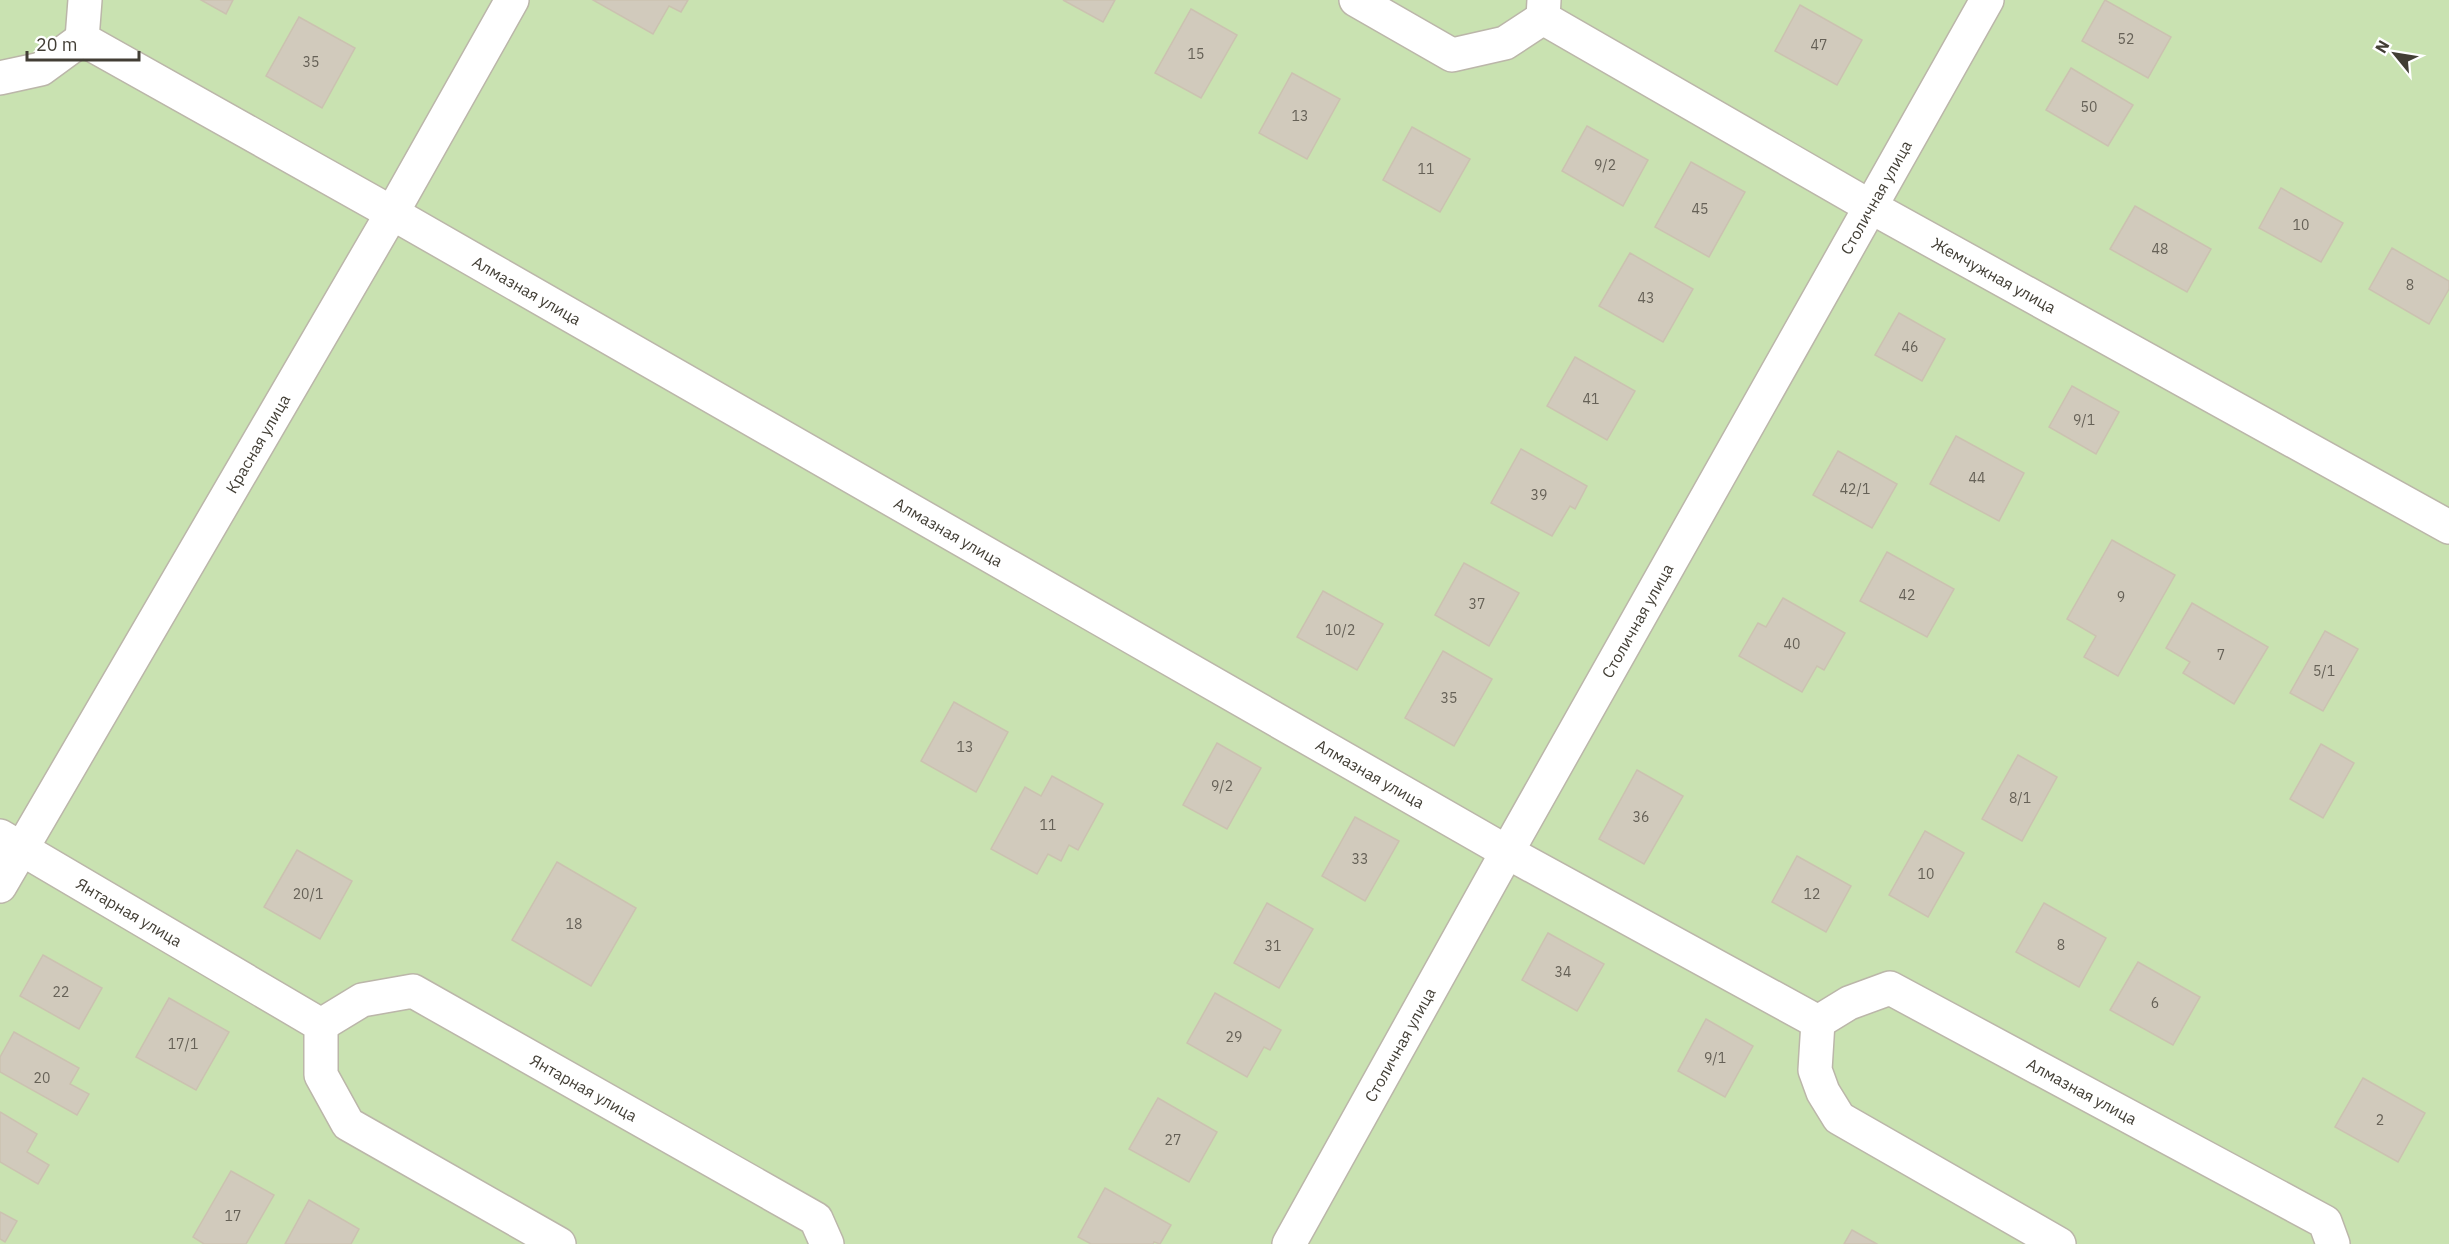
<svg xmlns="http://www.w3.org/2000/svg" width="2449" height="1244" font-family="'IBM Plex Sans',sans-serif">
	<rect width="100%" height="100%" fill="#f1eee5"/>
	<!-- green -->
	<rect fill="#c9e2b1" x="0" y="0" width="2449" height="1244"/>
	<!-- building -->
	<g fill="#d1cabc" stroke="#cbc2b0" stroke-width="1.5">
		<path d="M201,0H233L226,14Z"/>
		<path d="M593,0H688L681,12L669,6L653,34Z"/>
		<path d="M1063,0H1115L1103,22Z"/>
		<path d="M2105,0L2171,37L2148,78L2082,41Z"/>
		<path d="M1800,5L1862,40L1837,85L1775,51Z"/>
		<path d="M1191,9L1237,35L1201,98L1155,73Z"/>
		<path d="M299,17L355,48L322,108L266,76Z"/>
		<path d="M2071,68L2133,105L2108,146L2046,110Z"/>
		<path d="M1292,73L1340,99L1307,159L1259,133Z"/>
		<path d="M1587,126L1648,160L1623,206L1562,171Z"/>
		<path d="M1412,127L1470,159L1440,212L1383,180Z"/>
		<path d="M1691,162L1745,192L1709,257L1655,227Z"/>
		<path d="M2281,188L2343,223L2321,262L2259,228Z"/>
		<path d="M2135,206L2211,249L2187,292L2110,249Z"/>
		<path d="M2392,248L2449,281V289L2429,324L2369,289Z"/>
		<path d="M1630,253L1693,289L1663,342L1599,306Z"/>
		<path d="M1899,313L1945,339L1922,381L1875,355Z"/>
		<path d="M1575,357L1635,391L1607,440L1547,406Z"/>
		<path d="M2072,386L2119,412L2096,454L2049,427Z"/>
		<path d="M1956,436L2024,473L1999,521L1930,484Z"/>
		<path d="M1521,449L1587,486L1575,509L1570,506L1552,536L1491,503Z"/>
		<path d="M1838,451L1897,484L1872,528L1813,495Z"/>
		<path d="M2112,540L2175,575L2118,676L2084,657L2096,636L2067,619Z"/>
		<path d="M1887,552L1954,589L1927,637L1860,601Z"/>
		<path d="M1464,563L1519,593L1489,646L1435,615Z"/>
		<path d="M1323,591L1383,624L1357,670L1297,637Z"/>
		<path d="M1783,598L1845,633L1824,670L1817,666L1802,692L1739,656L1758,623L1766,627Z"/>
		<path d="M2192,603L2268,647L2234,704L2183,673L2190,662L2166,648Z"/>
		<path d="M2325,631L2358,649L2323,711L2290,693Z"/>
		<path d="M1443,651L1492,679L1454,746L1405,718Z"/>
		<path d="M954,702L1008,732L976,792L921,761Z"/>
		<path d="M1217,743L1261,768L1227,829L1183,805Z"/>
		<path d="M2321,744L2354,763L2323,818L2290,799Z"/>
		<path d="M2018,755L2057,777L2022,841L1982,819Z"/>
		<path d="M1637,770L1683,796L1644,864L1599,839Z"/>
		<path d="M1052,776L1103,804L1078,850L1069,845L1061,861L1048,854L1037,874L991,849L1025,787L1041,796Z"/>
		<path d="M1355,817L1399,841L1365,901L1322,876Z"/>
		<path d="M1925,831L1964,853L1928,917L1889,895Z"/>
		<path d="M297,850L352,881L320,939L264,907Z"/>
		<path d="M1797,856L1851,886L1826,932L1772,902Z"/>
		<path d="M557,862L636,908L591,986L512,940Z"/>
		<path d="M1267,903L1313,929L1279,988L1234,963Z"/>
		<path d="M2044,903L2106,938L2079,987L2016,952Z"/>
		<path d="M1548,933L1604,964L1577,1011L1522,980Z"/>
		<path d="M43,955L102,988L79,1029L20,996Z"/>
		<path d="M2138,962L2200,997L2173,1045L2110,1010Z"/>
		<path d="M1215,993L1281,1030L1270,1050L1264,1047L1247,1077L1187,1043Z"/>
		<path d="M169,998L229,1032L196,1090L136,1057Z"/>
		<path d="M1706,1019L1753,1046L1725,1097L1678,1071Z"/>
		<path d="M14,1032L79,1068L70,1084L89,1094L77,1115L0,1072V1057Z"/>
		<path d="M2363,1078L2425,1113L2398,1162L2335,1127Z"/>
		<path d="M1158,1098L1217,1132L1189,1182L1129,1149Z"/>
		<path d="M0,1112L37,1134L27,1152L49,1165L38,1184L0,1162Z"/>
		<path d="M231,1171L274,1195L246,1244H204L193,1237Z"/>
		<path d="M1105,1188L1171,1225L1160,1244L1154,1242L1153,1244H1091L1078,1237Z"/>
		<path d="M309,1200L359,1229L351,1244H285Z"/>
		<path d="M0,1212L17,1221L5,1242L0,1239Z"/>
		<path d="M1852,1230L1877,1244H1844Z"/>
	</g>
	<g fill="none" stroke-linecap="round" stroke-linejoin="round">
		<!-- street casing -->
		<g stroke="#bbb6a9" stroke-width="36">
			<g id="street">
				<path id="s1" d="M85,0L82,39L392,213L1507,852L1818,1022L1849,1003L1890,988L2325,1222L2333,1244"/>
				<path d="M1356,0L1452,55L1505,43L1543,18"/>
				<path id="s2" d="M1544,0L1543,18L1871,207L2449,527"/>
				<path d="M0,78L41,69L82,39"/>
				<path id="s3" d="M0,836L321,1025V1075L348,1124L559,1244"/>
				<path id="s4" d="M0,886L392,213L512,0"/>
				<path d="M1818,1022L1815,1070L1823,1092L1839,1118L2059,1244"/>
				<path id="s5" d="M321,1025L362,1000L413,991L816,1219L827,1244"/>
				<path id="s6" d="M1289,1244L1507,852L1987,0"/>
			</g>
		</g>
		<!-- street -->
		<use href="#street" stroke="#fff" stroke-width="33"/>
	</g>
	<g text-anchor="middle" stroke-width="4.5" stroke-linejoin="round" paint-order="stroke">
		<!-- number labels -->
		<g font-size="14" fill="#666157">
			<text x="2126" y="44">52</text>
			<text x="1819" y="50">47</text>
			<text x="1196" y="59">15</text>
			<text x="311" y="67">35</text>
			<text x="2089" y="112">50</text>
			<text x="1300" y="121">13</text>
			<text x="1605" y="170">9/2</text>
			<text x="1426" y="174">11</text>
			<text x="1700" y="214">45</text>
			<text x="2301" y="230">10</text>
			<text x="2160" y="254">48</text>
			<text x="2410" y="290">8</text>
			<text x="1646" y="303">43</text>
			<text x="1910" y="352">46</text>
			<text x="1591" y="404">41</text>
			<text x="2084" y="425">9/1</text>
			<text x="1977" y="483">44</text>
			<text x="1855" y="494">42/1</text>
			<text x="1539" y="500">39</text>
			<text x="1907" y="600">42</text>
			<text x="2121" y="602">9</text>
			<text x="1477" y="609">37</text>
			<text x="1340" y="635">10/2</text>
			<text x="1792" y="649">40</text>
			<text x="2221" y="660">7</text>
			<text x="2324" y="676">5/1</text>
			<text x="1449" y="703">35</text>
			<text x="965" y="752">13</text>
			<text x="1222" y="791">9/2</text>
			<text x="2020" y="803">8/1</text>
			<text x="1641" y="822">36</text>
			<text x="1048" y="830">11</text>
			<text x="1360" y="864">33</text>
			<text x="1926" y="879">10</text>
			<text x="308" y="899">20/1</text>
			<text x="1812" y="899">12</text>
			<text x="574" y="929">18</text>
			<text x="2061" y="950">8</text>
			<text x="1273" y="951">31</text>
			<text x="1563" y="977">34</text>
			<text x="61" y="997">22</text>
			<text x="2155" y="1008">6</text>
			<text x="1234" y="1042">29</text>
			<text x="183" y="1049">17/1</text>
			<text x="1715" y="1063">9/1</text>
			<text x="42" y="1083">20</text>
			<text x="2380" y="1125">2</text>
			<text x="1173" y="1145">27</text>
			<text x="233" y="1221">17</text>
		</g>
		<!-- street labels -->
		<g font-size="16" fill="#423e35" stroke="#fff">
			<text dy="6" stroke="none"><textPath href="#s6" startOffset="1200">Столичная улица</textPath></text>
			<text dy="6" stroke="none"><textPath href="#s2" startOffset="537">Жемчужная улица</textPath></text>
			<text dy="6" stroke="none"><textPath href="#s1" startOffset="550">Алмазная улица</textPath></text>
			<text dy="6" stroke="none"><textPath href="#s4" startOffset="512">Красная улица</textPath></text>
			<text dy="6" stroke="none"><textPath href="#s1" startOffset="1036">Алмазная улица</textPath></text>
			<text dy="6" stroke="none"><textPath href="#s6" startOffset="714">Столичная улица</textPath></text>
			<text dy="6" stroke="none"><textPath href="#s1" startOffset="1522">Алмазная улица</textPath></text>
			<text dy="6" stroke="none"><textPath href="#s3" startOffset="150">Янтарная улица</textPath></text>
			<text dy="6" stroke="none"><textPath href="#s6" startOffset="228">Столичная улица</textPath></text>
			<text dy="6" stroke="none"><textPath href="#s5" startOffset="296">Янтарная улица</textPath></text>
			<text dy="6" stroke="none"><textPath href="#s1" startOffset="2332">Алмазная улица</textPath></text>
		</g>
	</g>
	<!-- north arrow -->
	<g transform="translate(2395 54) rotate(300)" stroke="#ffffff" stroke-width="4.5" paint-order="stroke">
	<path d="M0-4.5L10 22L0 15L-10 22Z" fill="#423e35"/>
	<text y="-9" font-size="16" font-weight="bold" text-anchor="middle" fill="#423e35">N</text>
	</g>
	<!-- scale -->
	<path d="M27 51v9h112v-9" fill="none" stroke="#423e35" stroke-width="3"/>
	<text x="36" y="51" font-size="18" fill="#423e35" stroke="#ffffff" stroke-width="4.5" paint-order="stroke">20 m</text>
</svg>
